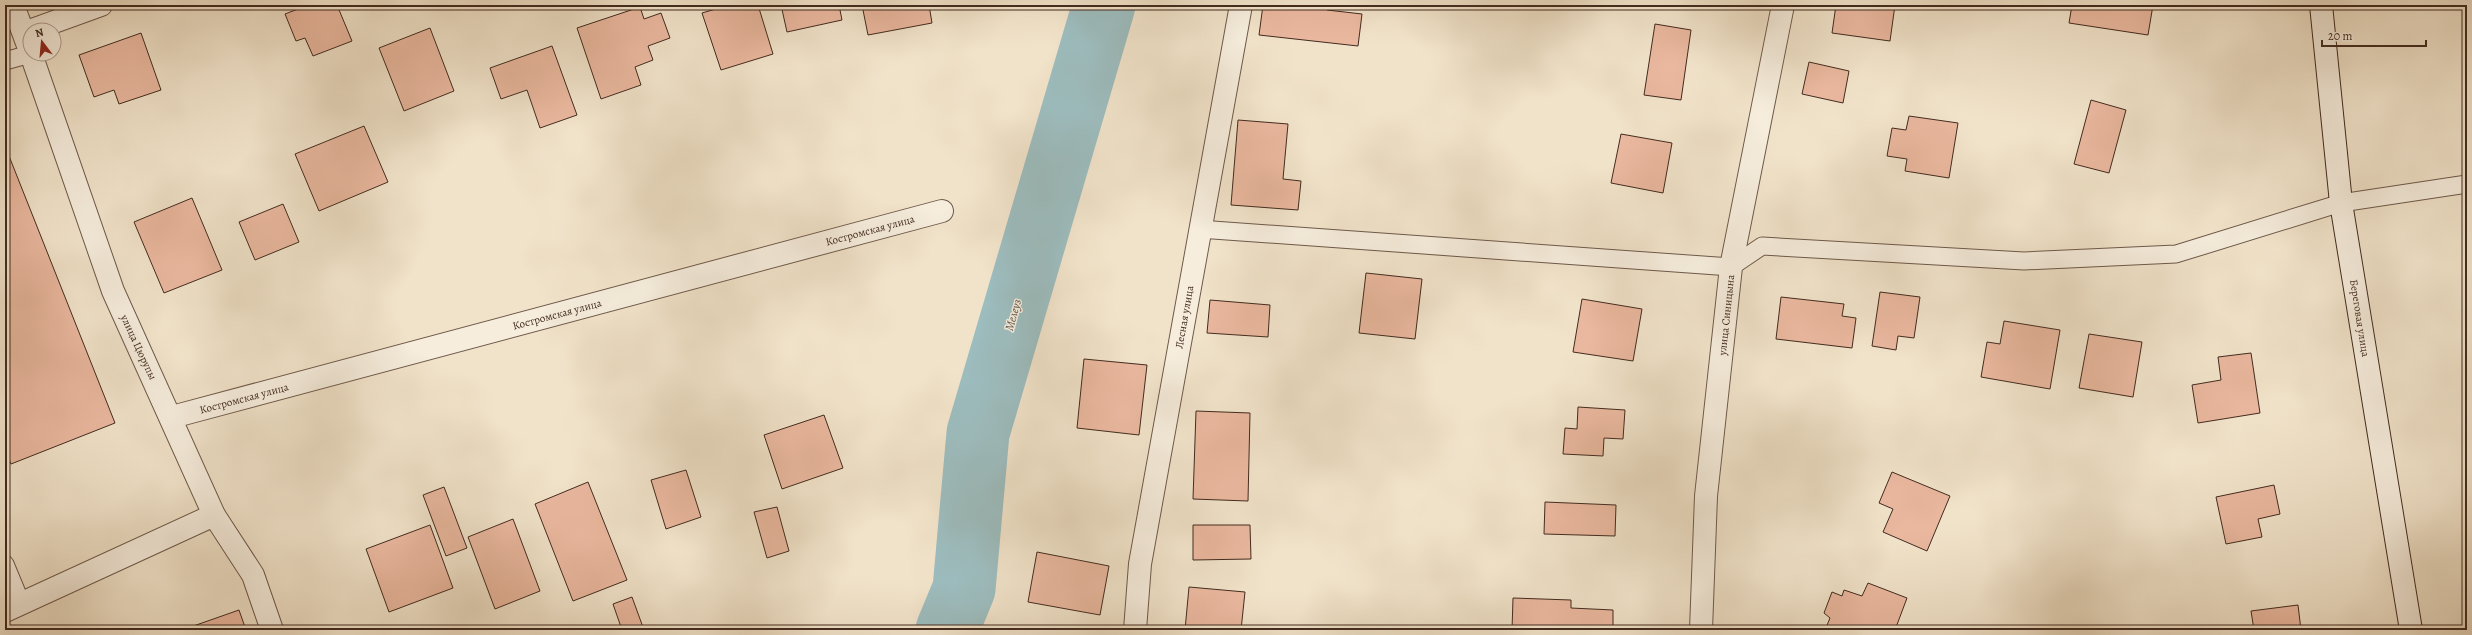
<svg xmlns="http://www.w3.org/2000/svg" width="2472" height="635" font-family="Alegreya,serif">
	<rect width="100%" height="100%" fill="#f1e3ca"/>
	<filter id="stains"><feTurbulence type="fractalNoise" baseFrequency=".005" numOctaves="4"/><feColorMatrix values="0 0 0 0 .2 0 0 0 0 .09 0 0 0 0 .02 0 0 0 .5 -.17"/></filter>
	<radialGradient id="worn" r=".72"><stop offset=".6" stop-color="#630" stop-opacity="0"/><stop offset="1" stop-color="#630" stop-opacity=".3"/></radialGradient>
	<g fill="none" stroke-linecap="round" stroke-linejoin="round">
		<!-- river -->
		<path stroke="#9dbdbf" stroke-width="63" d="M947,630L964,589L978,433L1104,5"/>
	</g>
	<!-- building -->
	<g fill="#eab89f" stroke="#422b1f">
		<path d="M296,5H337L352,41L313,56L305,38L296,41L285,14L298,9Z"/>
		<path d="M729,5H758L773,54L721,70L702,13Z"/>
		<path d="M781,5H839L842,20L787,32Z"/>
		<path d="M862,5H929L932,23L868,35Z"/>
		<path d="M1263,5H1328L1327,10L1362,14L1358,46L1259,35Z"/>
		<path d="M1836,5H1895L1890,41L1832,33Z"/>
		<path d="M2072,5H2153L2148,35L2069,23Z"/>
		<path d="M640,7L644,19L661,13L670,38L648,46L653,60L635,67L641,85L601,99L577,28Z"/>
		<path d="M1655,24L1691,30L1681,100L1644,95Z"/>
		<path d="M430,28L454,91L404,111L379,48Z"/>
		<path d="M141,33L161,90L119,104L114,90L94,97L79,55Z"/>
		<path d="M552,46L577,115L540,128L527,90L501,99L490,68Z"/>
		<path d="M1809,62L1849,71L1843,103L1802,94Z"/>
		<path d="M2091,100L2126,110L2109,173L2074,164Z"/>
		<path d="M1909,116L1958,123L1949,178L1905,171L1907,159L1887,156L1892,128L1906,130Z"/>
		<path d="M1238,120L1288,124L1283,179L1301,181L1298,210L1231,205Z"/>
		<path d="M364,126L388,182L319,211L295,154Z"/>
		<path d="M1621,134L1672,143L1663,193L1611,183Z"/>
		<path d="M9,156L115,423L11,464L5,450V158Z"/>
		<path d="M192,198L222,270L164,293L134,222Z"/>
		<path d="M283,204L299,242L255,260L239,222Z"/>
		<path d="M1366,273L1422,279L1415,339L1359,333Z"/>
		<path d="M1880,292L1920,297L1914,338L1898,336L1896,350L1872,346Z"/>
		<path d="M1781,297L1844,304L1842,316L1856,318L1852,348L1776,339Z"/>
		<path d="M1582,299L1642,309L1633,361L1573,352Z"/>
		<path d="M1210,300L1270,305L1268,337L1207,333Z"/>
		<path d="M2004,321L2060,330L2050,389L1981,377L1987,342L2000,344Z"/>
		<path d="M2089,334L2142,342L2133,397L2079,388Z"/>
		<path d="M2251,353L2260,413L2198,423L2192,385L2221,380L2218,357Z"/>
		<path d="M1084,359L1147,365L1139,435L1077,428Z"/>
		<path d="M1578,407L1625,410L1623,439L1604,438L1603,456L1563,454L1565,428L1577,429Z"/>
		<path d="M1196,411L1250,413L1248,501L1193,499Z"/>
		<path d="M824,415L843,468L782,489L764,435Z"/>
		<path d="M686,470L701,517L666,529L651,480Z"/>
		<path d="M1892,472L1950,496L1927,551L1883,532L1893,509L1879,503Z"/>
		<path d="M588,482L627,580L573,601L535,504Z"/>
		<path d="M2274,485L2280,514L2258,519L2262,537L2226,544L2216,497Z"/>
		<path d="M444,487L467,548L446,556L423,495Z"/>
		<path d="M1545,502L1616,505L1615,536L1544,534Z"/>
		<path d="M777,507L789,551L767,558L754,512Z"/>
		<path d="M513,519L540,591L495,609L468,537Z"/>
		<path d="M430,525L453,588L389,612L366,549Z"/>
		<path d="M1193,525H1250L1251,559L1193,560Z"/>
		<path d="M1037,552L1109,566L1100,615L1028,602Z"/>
		<path d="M1868,583L1907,598L1895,630H1825L1830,618L1824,613L1832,592L1842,596L1844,590L1862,596Z"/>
		<path d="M1189,587L1245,592L1241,630H1185Z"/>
		<path d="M632,597L644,630H622L613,604Z"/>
		<path d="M1513,598L1571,600V608L1613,610V630H1512Z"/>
		<path d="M2298,605L2301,630H2254L2251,611Z"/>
		<path d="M239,610L246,630H182Z"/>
	</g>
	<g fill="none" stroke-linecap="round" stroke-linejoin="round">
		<!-- lane casing -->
		<g stroke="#6e594a" stroke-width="19">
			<g id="lane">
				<path d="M5,61L30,54"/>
				<path d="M1199,229L1731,267L1762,246L2024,261L2176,254L2341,203L2467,184"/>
				<path d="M5,564L22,605"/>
			</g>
		</g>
		<!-- street casing -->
		<g stroke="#6e594a" stroke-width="24">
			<g id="street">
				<path d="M13,5L30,51"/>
				<path d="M32,30L101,5"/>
				<path d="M31,54L113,291L214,515L253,575L272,630"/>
				<path d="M172,417L942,211"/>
				<path d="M5,611L214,515"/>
				<path d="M1135,630L1140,564L1241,5"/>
				<path d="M1701,630L1706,496L1731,267L1783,5"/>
			</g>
		</g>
		<!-- secondary casing -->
		<g stroke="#422b1f" stroke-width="24">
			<path id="secondary" d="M2321,5L2341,203L2411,630"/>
		</g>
		<!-- lane -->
		<use href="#lane" stroke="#f6eddd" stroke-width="17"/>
		<!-- street -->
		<use href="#street" stroke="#f6eddd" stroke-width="22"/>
		<!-- secondary -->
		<use href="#secondary" stroke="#f6eddd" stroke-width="22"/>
	</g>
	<g text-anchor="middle" stroke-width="3" stroke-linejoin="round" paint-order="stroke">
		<!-- street labels -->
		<g font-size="11" fill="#422b1f" stroke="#f6eddd">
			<text transform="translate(870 230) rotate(-15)" y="4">Костромская улица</text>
			<text transform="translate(557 314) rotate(-15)" y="4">Костромская улица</text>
			<text transform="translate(1726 315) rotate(-84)" y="4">улица Синицына</text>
			<text transform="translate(1184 317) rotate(-80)" y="4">Лесная улица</text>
			<text transform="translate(2360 318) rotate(81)" y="4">Береговая улица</text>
			<text transform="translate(139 347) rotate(65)" y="4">улица Цюрупы</text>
			<text transform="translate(244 398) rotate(-15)" y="4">Костромская улица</text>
		</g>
		<!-- water labels -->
		<g font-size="12" font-style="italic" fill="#595047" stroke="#f6eddd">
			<text transform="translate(1013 315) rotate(-74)" y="4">Мелеуз</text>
		</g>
	</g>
	<!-- margin -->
	<rect width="2472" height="635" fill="none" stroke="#f1e3ca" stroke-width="20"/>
	<rect x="6" y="6" width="2460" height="623" fill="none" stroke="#422b1f" stroke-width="2"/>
	<rect x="10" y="10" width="2452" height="615" fill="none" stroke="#422b1f"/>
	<!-- north arrow -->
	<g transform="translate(42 42) rotate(344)"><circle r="19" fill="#f6eddd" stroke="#ae9f91"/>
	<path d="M0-3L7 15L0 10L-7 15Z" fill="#8f2418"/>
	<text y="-6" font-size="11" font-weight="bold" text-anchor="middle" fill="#422b1f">N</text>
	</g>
	<!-- scale -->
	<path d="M2322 40v6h104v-6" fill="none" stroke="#422b1f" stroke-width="2"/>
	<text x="2328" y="40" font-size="12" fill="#422b1f" stroke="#f6eddd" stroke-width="3" paint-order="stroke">20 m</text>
	<rect width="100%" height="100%" filter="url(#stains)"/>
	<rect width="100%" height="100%" fill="url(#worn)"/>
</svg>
